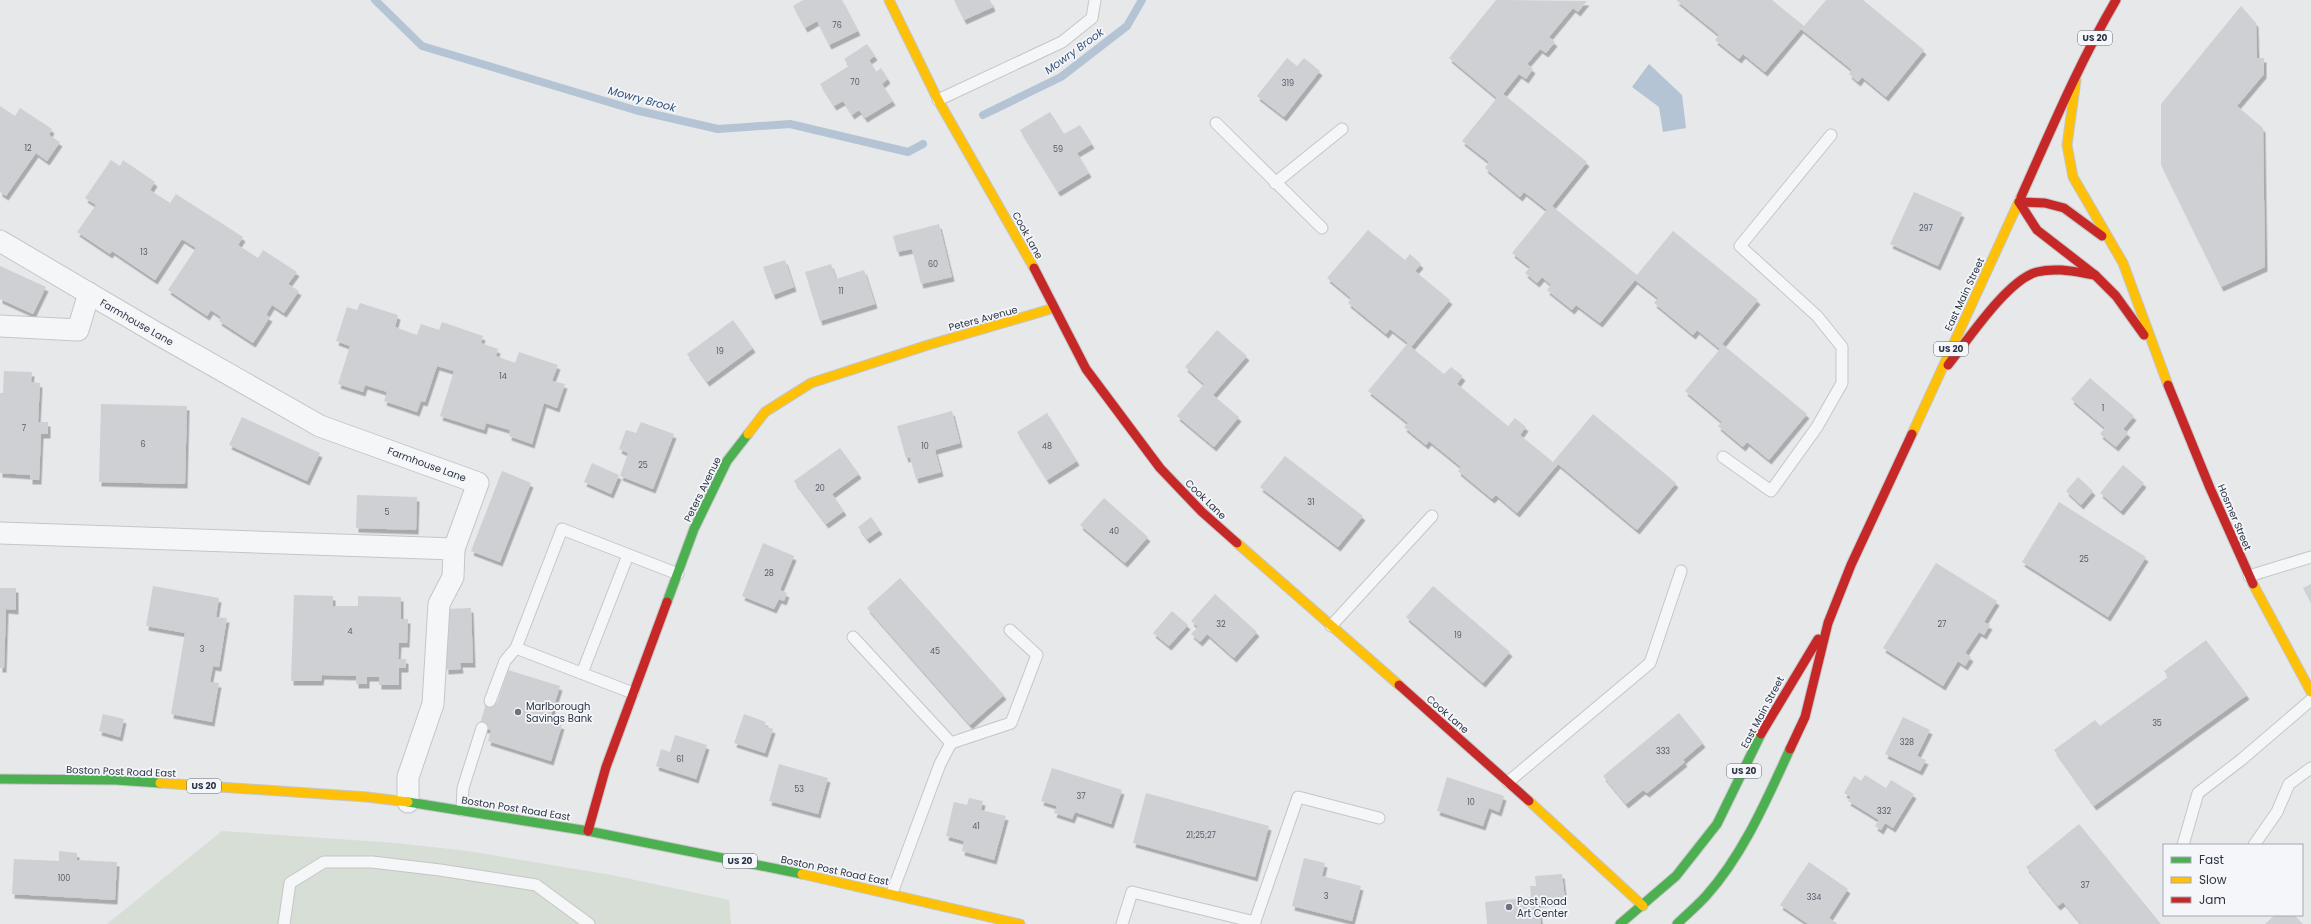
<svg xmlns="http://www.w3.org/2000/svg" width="2311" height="924" font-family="Poppins,sans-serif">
	<defs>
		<filter id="shadow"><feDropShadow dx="2.5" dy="4.5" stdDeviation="0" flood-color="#0004"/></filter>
	</defs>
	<rect width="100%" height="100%" fill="#e6e8ea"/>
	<!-- green -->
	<path fill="#d6ded6" d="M222,831L396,843L468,851L612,875L729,900L731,924H107Z"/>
	<!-- water -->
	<path fill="#b4c4d5" d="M1649,64L1682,95L1686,128L1663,132L1659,107L1632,87Z"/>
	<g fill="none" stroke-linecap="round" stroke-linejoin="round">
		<!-- stream -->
		<g stroke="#b4c4d5" stroke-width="8">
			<path d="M375,0L422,46L635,110L718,129L790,124L908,152L923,144"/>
			<path d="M983,115L1061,77L1127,26L1142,0"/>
		</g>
	</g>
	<!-- building -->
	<g fill="#ced0d3" filter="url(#shadow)">
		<path d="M803,0H842L858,31L829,45L817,21L805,28L793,6Z"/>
		<path d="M954,0H990L993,7L964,20Z"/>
		<path d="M1496,0L1587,1L1578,12L1573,8L1549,37L1555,42L1546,53L1540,49L1527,64L1533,69L1526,79L1519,74L1503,94L1587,162L1552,206L1637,275L1673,231L1758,300L1722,344L1807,414L1769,460L1747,442L1743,447L1718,426L1722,422L1685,391L1720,349L1697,330L1693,335L1654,303L1658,298L1635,280L1600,323L1576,305L1572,310L1547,290L1551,285L1542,277L1537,283L1525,273L1530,267L1512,253L1547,210L1524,192L1520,197L1485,168L1489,162L1462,141L1497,98L1449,58Z"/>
		<path d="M1676,0H1772L1804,26L1826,0H1863L1924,50L1886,97L1862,77L1858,82L1849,74L1852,70L1801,29L1765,72L1743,54L1739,59L1715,40L1719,35Z"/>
		<path d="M2241,6L2256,23L2257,58H2264V74L2237,106L2263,128L2265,267L2221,287L2161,165V104Z"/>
		<path d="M867,44L875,56L869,60L876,72L881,68L888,79L882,84L893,101L865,118L859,110L852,115L843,101L834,106L820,84L849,66L844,59Z"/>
		<path d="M1287,58L1297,66L1304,58L1320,71L1284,117L1257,96Z"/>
		<path d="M0,106L15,116L20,108L52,129L49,135L60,142L47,161L36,153L6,196L0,192Z"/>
		<path d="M1050,112L1064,134L1080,125L1092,144L1077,153L1089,173L1058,192L1020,130Z"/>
		<path d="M111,160L120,166L123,160L155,182L150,190L170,203L176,194L243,237L238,245L258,258L263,250L297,272L288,284L299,291L284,313L272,305L266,315L270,317L253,343L219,321L221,317L211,310L207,316L168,290L196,248L182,239L155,280L112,251L110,254L77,232L96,205L85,198Z"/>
		<path d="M1914,192L1962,213L1938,266L1890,244Z"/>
		<path d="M939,224L952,277L921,284L912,249L897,252L893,236Z"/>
		<path d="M1368,230L1405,260L1410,254L1421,264L1415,271L1450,300L1411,347L1444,374L1451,367L1463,376L1457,384L1508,426L1515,418L1526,427L1520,435L1553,462L1593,414L1676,483L1637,530L1558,464L1517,513L1496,495L1492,499L1458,471L1461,467L1429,441L1426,445L1404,427L1408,423L1368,391L1408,343L1390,329L1386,334L1348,303L1351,298L1327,278Z"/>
		<path d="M785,260L794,287L773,295L763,267Z"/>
		<path d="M831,264L836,279L864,270L875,304L820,321L805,272Z"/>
		<path d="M0,266L46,287L33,314L0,299Z"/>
		<path d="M360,303L398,315L395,327L417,335L421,324L439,330L442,322L483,336L481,343L498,349L496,356L515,363L519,352L558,365L552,381L565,384L557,408L544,403L532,444L509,436L510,430L486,423L484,430L440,416L454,371L437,366L425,402L421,401L417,412L384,401L387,392L365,385L363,392L338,384L350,346L336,341L347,307L357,310Z"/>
		<path d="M733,320L753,348L707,382L687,354Z"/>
		<path d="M1217,330L1247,356L1213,395L1239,417L1214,447L1177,416L1204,384L1185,367Z"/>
		<path d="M4,371L32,372L31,382L40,383L38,422H48V434H41L39,480H30V475L0,473V393H3Z"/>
		<path d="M2090,378L2134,416L2123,429L2128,433L2116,447L2100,434L2105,428L2071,399Z"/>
		<path d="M101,404L187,406L185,484L99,482Z"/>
		<path d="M952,411L960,443L935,450L941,472L916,479L910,457L906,458L897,426Z"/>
		<path d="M1047,413L1077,461L1047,480L1017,432Z"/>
		<path d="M242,417L320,453L307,481L229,445Z"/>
		<path d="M641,422L674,434L653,489L620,476L628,453L619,449L626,430L636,433Z"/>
		<path d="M840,448L859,474L832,494L844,511L826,524L794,481Z"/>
		<path d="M1285,456L1363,516L1338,547L1260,487Z"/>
		<path d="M592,463L619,475L611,494L584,482Z"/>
		<path d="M2123,465L2144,483L2121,511L2100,493Z"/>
		<path d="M502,471L531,483L500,562L471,551Z"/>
		<path d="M2078,477L2093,491L2081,505L2066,491Z"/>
		<path d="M357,495L417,497L416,530L356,528Z"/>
		<path d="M1104,498L1148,537L1125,563L1080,525Z"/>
		<path d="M2059,502L2146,557L2108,617L2022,562Z"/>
		<path d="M871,517L880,530L867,539L858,527Z"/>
		<path d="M763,543L794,556L780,590L787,593L784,601L779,599L774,609L742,596Z"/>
		<path d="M1936,563L1997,601L1984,622L1990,625L1984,635L1979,632L1965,653L1971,657L1965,666L1958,661L1943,686L1883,648Z"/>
		<path d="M900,578L1004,695L970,725L867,608Z"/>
		<path d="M2311,584V602L2303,588Z"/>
		<path d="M153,586L219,598L216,617L227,618L219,667L213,666L210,682L219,683L212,722L171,714L185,633L146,626Z"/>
		<path d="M1433,586L1510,652L1483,683L1406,617Z"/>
		<path d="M0,588H16V610L6,609L4,668H0Z"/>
		<path d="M1215,594L1257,632L1234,658L1207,634L1200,642L1191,634L1198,627L1191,621Z"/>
		<path d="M294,595L333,596V606H358V596L401,597V619H408L407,643H399L398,659H406V668H399V685H379V677H367V684H356V676L322,675L321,681H291Z"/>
		<path d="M471,608L473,663H460L461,669L446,670L444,609Z"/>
		<path d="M1172,611L1188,625L1169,646L1153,633Z"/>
		<path d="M2206,640L2247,695L2094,806L2054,750L2095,720L2100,726L2168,677L2164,671Z"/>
		<path d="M508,670L560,686L549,721L562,725L551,761L488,741L491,730L479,727L487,700L497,703Z"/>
		<path d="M1679,713L1703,743L1683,760L1685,762L1647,793L1643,790L1626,804L1603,776Z"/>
		<path d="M103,714L124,719L120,737L99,731Z"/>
		<path d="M744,714L766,722L764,726L773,729L765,753L734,743Z"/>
		<path d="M1903,717L1930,730L1917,756L1926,760L1920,771L1885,754Z"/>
		<path d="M675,735L707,745L696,779L656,766L661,749L670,752Z"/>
		<path d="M779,764L828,778L818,814L769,801Z"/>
		<path d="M1052,768L1122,790L1111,824L1075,812L1072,819L1054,813L1057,806L1041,801Z"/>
		<path d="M1865,775L1886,788L1891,780L1914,794L1893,828L1885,823L1881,830L1875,826L1879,820L1848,801L1851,797L1844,793L1854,776L1861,781Z"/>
		<path d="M1447,777L1504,796L1499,812L1489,808L1483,826L1437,811Z"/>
		<path d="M1146,793L1269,826L1255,877L1133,843Z"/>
		<path d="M969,798L983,801L981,810L1006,816L994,860L962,851L964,841L946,836L954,802L967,805Z"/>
		<path d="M2079,824L2161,924H2081L2063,902L2058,906L2026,867Z"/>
		<path d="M59,851L77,853V860L117,862L115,900L12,894L14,859L59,861Z"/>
		<path d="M1304,858L1325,863L1322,876L1361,886L1352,921L1292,906Z"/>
		<path d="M1809,862L1848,889L1829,918L1838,924H1808L1780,905Z"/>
		<path d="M1562,874L1565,900L1538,903L1541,924H1487L1485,902L1531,897L1530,886H1536L1535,876Z"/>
		<path d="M2275,915H2294L2303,924H2265Z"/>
	</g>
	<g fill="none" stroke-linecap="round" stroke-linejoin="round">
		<!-- lane casing -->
		<g stroke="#c4c6c8" stroke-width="13">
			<g id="lane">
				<path d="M938,100L1062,42L1092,18L1095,0"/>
				<path d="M1216,123L1322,228"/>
				<path d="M1275,183L1342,129"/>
				<path d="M1723,457L1771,491L1817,427L1842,383V347L1817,316L1740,246L1831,135"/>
				<path d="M2249,576L2311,557"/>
				<path d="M1331,626L1432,516"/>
				<path d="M853,637L951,743L940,764L892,893"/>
				<path d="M516,648L633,693"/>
				<path d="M582,673L628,555"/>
				<path d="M490,701L505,661L516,648L562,529L678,574"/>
				<path d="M951,743L1011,723L1037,655L1010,630"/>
				<path d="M1508,782L1650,663L1681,571"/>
				<path d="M462,810L463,788L482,728"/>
				<path d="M2183,845L2198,793L2241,760L2311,700"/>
				<path d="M2254,845L2277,812L2289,784L2311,768"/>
				<path d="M284,924L290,883L324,862H372L440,870L536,885L589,924"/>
				<path d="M1122,924L1132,892L1255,922"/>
				<path d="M1254,924L1298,797L1379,818"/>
			</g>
		</g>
		<!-- street casing -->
		<g stroke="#c4c6c8" stroke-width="23">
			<g id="street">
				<path d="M0,241L158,334L320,426L478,483L454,549L0,533"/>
				<path d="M0,326L78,330L89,293"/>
				<path d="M408,802V777L433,704L439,604L453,577L454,549"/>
			</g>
		</g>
		<!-- fast casing -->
		<g stroke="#c4c6c8" stroke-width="11">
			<g id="fast">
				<path d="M667,602L694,529L727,461L748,434"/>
				<path d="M0,779L116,780L160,783"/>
				<path d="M408,802L588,831"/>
				<path d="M588,831L802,874"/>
				<path d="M1620,924L1676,876L1717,824L1761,734"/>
				<path d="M1677,924C1686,915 1697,906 1706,896C1743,855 1767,799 1790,749"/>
			</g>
		</g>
		<!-- slow casing -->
		<g stroke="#c4c6c8" stroke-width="11">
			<g id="slow">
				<path d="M889,0L938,100L1034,268"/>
				<path d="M2076,80L2067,145L2073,177L2123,263L2168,385"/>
				<path d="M748,434L765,412L811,383L928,345L1054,308"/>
				<path d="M1912,434L2021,197"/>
				<path d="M1237,543L1399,685"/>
				<path d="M2253,584L2311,692"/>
				<path d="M160,783L367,797L408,802"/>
				<path d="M1529,801L1643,906"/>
				<path d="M802,874L1020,924"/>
			</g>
		</g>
		<!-- jam casing -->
		<g stroke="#c4c6c8" stroke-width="11">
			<g id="jam">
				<path d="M2021,197C2051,130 2079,63 2116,0"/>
				<path d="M2019,202L2037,230L2095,275L2116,296L2144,335"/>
				<path d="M2019,202L2045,203L2064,208L2102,236"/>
				<path d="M1034,268L1086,369L1160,468L1202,512L1237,543"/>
				<path d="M1948,365C1967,341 2008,279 2037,272C2056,267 2076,272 2095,275"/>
				<path d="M2168,385L2210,488L2253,584"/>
				<path d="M1399,685L1529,801"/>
				<path d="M1761,734L1818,639"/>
				<path d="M1790,749L1805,717L1828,623L1851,565L1912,434"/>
				<path d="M588,831L606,767L667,602"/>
			</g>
		</g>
		<!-- lane -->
		<use href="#lane" stroke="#f5f6f7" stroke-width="11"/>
		<!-- street -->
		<use href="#street" stroke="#f5f6f7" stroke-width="21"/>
		<!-- fast -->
		<use href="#fast" stroke="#4caf50" stroke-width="9"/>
		<!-- slow -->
		<use href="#slow" stroke="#ffc107" stroke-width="9"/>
		<!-- jam -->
		<use href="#jam" stroke="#c62828" stroke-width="9"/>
	</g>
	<!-- markers -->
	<g fill="#6c737f" stroke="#f4f6f9" stroke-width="1.5">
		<circle cx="518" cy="712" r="4"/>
		<circle cx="1509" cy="907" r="4"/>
	</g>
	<g text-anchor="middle" stroke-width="3.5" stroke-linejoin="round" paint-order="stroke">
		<!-- number labels -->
		<g font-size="8" fill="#545c69">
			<text x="837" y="28">76</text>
			<text x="855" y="85">70</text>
			<text x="1288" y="86">319</text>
			<text x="28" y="151">12</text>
			<text x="1058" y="152">59</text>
			<text x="1926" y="231">297</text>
			<text x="144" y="255">13</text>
			<text x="933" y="267">60</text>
			<text x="841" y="294">11</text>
			<text x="720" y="354">19</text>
			<text x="503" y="379">14</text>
			<text x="2103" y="411">1</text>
			<text x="24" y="431">7</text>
			<text x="143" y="447">6</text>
			<text x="925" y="449">10</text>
			<text x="1047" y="449">48</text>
			<text x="643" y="468">25</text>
			<text x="820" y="491">20</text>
			<text x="1311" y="505">31</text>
			<text x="387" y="515">5</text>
			<text x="1114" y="534">40</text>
			<text x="2084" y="562">25</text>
			<text x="769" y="576">28</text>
			<text x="1221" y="627">32</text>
			<text x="1942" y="627">27</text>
			<text x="350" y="634">4</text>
			<text x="1458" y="638">19</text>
			<text x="202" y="652">3</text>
			<text x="935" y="654">45</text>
			<text x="2157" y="726">35</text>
			<text x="1907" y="745">328</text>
			<text x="1663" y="754">333</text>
			<text x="680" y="762">61</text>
			<text x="799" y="792">53</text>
			<text x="1081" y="799">37</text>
			<text x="1471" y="805">10</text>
			<text x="1884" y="814">332</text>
			<text x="976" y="829">41</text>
			<text x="1201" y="838">21;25;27</text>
			<text x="64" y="881">100</text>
			<text x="2085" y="888">37</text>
			<text x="1326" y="899">3</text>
			<text x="1814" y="900">334</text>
		</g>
		<!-- shield labels -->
		<g fill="#f4f6f9" stroke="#676e7b" stroke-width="1">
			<rect x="2078" y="31" width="34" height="14" rx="3"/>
			<rect x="1934" y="342" width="34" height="14" rx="3"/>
			<rect x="1727" y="764" width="34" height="14" rx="3"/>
			<rect x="187" y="779" width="34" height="14" rx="3"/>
			<rect x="723" y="854" width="34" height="14" rx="3"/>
		</g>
		<g font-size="9" font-weight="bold" fill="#2b3445">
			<text x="2095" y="41">US 20</text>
			<text x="1951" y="352">US 20</text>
			<text x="1744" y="774">US 20</text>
			<text x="204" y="789">US 20</text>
			<text x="740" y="864">US 20</text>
		</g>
		<!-- street labels -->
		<g font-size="10" fill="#2b3445" stroke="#f4f6f9">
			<text transform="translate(1028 235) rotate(61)" y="4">Cook Lane</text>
			<text transform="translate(1964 294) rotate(-65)" y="4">East Main Street</text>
			<text transform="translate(983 318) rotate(-15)" y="4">Peters Avenue</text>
			<text transform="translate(137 322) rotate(30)" y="4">Farmhouse Lane</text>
			<text transform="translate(427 464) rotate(20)" y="4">Farmhouse Lane</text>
			<text transform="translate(702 489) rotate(-64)" y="4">Peters Avenue</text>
			<text transform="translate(1206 499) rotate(44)" y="4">Cook Lane</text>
			<text transform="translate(2235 517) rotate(67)" y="4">Hosmer Street</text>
			<text transform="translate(1762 712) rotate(-62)" y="4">East Main Street</text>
			<text transform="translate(1448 714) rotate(41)" y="4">Cook Lane</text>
			<text transform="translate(121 771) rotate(2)" y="4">Boston Post Road East</text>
			<text transform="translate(516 808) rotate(9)" y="4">Boston Post Road East</text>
			<text transform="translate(835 870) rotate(12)" y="4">Boston Post Road East</text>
		</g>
		<!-- poi labels -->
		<g font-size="10" fill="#2b3445" stroke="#f4f6f9" text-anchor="start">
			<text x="526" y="710">Marlborough<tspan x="526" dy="12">Savings Bank</tspan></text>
			<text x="1517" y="905">Post Road<tspan x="1517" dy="12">Art Center</tspan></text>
		</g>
		<!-- water labels -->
		<g font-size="11" font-style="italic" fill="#34527a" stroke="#f4f6f9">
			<text transform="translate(1074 51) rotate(-36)" y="4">Mowry Brook</text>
			<text transform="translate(642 99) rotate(15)" y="4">Mowry Brook</text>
		</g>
	</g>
	<!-- legend -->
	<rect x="2163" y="844" width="140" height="72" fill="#f4f6f9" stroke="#a4a8b1"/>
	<rect x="2171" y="857" width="20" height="6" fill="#4caf50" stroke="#a4a8b1"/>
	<text x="2199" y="864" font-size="12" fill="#2b3445">Fast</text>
	<rect x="2171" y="877" width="20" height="6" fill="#ffc107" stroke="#a4a8b1"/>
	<text x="2199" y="884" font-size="12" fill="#2b3445">Slow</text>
	<rect x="2171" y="897" width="20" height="6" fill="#c62828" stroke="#a4a8b1"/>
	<text x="2199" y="904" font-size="12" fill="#2b3445">Jam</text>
</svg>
